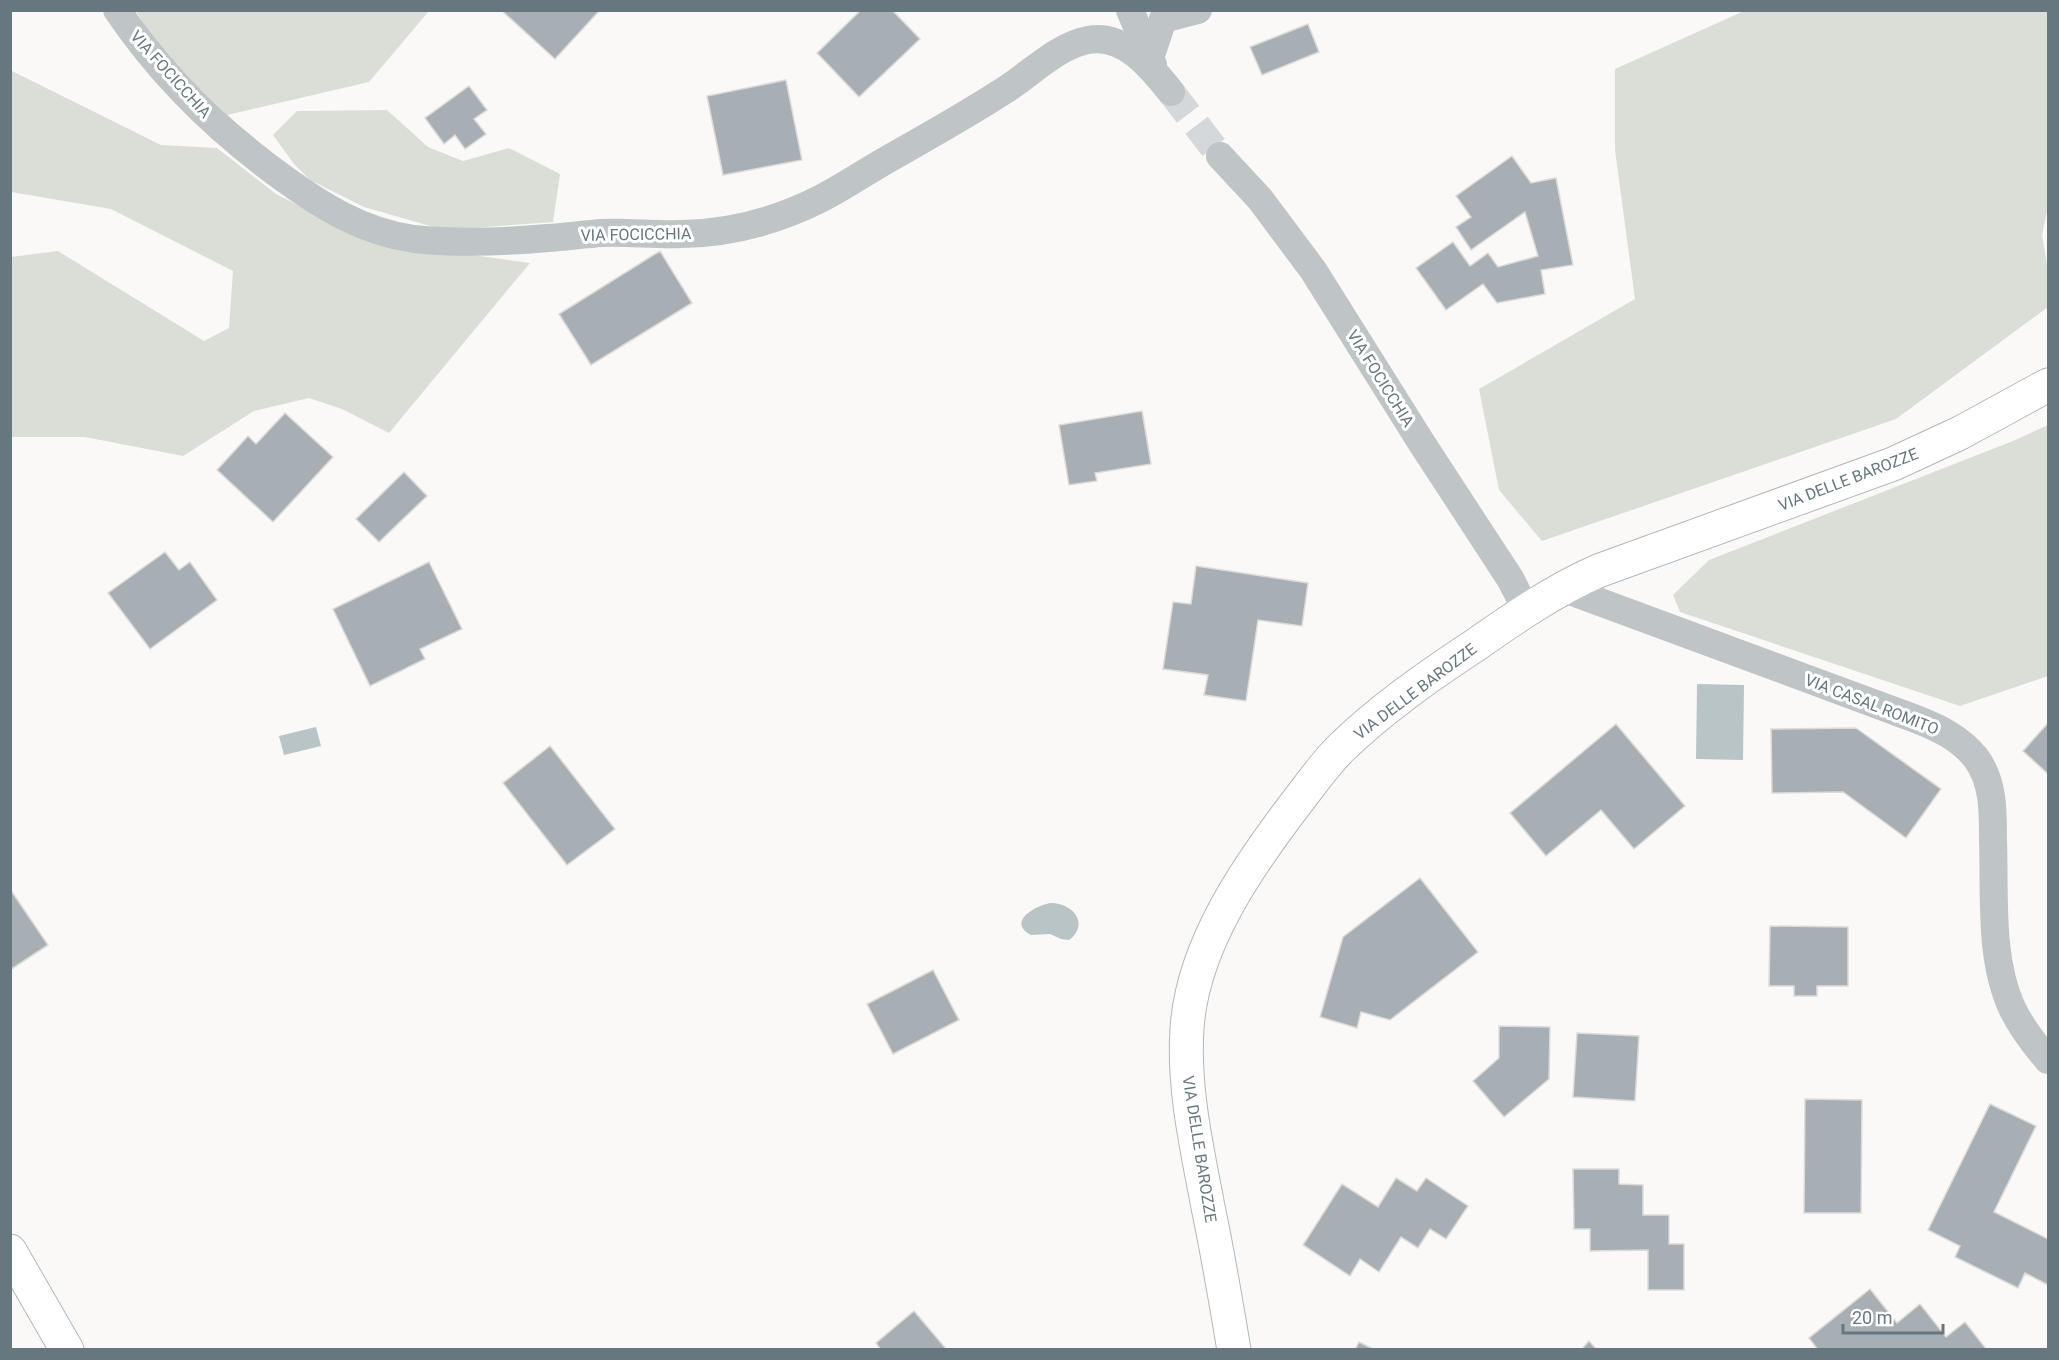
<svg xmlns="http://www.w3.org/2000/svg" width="2059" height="1360" font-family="Roboto,sans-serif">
	<rect width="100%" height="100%" fill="#faf9f8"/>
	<!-- green -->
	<g fill="#daded7">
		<path d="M136,11H429L369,82L227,115L159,49Z"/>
		<path d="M1744,11H2048V207L2042,235L2048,270V307L1896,419L1542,541L1499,490L1479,389L1635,299L1615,150V69Z"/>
		<path d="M10,70L161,145L217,148L276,194L367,240L530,263L389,433L342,409L309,398L254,411L183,456L85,437H11V257L58,251L204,341L229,328L233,271L111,209L11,192Z"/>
		<path d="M387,110L428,147L463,161L509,148L560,174L553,222L444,230L364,207L310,180L294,164L273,135L297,111Z"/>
		<path d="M2048,425V676L1960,706L1680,612L1673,595L1709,560L2013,441Z"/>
	</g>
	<!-- water -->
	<g fill="#b9c4c7">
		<path d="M1697,684L1744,685L1743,760L1696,759Z"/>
		<path d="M316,727L321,746L284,755L279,736Z"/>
		<path d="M1051,903C1073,903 1090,924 1069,940L1061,939L1050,934L1031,935C1006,922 1036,905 1051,903Z"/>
	</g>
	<!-- building -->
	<g fill="#a7afb4" stroke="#dcdbda" stroke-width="1.5">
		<path d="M501,10H600L555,59Z"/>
		<path d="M861,10H892L920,39L859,97L817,53Z"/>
		<path d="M1308,24L1319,52L1262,75L1250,47Z"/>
		<path d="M786,80L802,160L723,175L707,96Z"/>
		<path d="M469,86L487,110L474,119L486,134L465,149L455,135L444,144L425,118Z"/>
		<path d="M1512,156L1531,183L1556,178L1573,265L1541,270L1545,294L1497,303L1483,284L1446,310L1416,268L1453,242L1470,266L1488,253L1498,267L1538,256L1525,212L1471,250L1456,227L1471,217L1456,196Z"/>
		<path d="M660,251L692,303L591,365L559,314Z"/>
		<path d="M1142,411L1151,464L1095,473L1097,481L1069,485L1059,425Z"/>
		<path d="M285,413L333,457L273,522L217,470L248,436L256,444Z"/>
		<path d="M404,472L427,496L379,542L356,519Z"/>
		<path d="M165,552L179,570L190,562L217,600L150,649L108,593Z"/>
		<path d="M429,562L462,629L420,649L425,659L370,686L333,609Z"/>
		<path d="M1196,566L1308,583L1302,626L1258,620L1246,701L1204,695L1208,675L1163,669L1173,602L1191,604Z"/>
		<path d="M2048,723V774L2023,751Z"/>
		<path d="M1616,724L1685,806L1634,849L1601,810L1546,856L1510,813Z"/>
		<path d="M1856,728L1941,789L1906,838L1843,792L1772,793L1771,729Z"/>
		<path d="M550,746L615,829L567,865L503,783Z"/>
		<path d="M1420,878L1478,952L1390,1020L1361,1012L1357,1028L1320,1017L1343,937Z"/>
		<path d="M10,889L48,945L10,970Z"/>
		<path d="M1770,926L1848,927V986H1817V996H1794V986H1769Z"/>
		<path d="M933,970L959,1020L893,1054L867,1004Z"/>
		<path d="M1499,1026L1550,1027L1549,1079L1504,1117L1473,1081L1499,1058Z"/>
		<path d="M1577,1033L1639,1036L1635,1101L1573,1097Z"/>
		<path d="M1805,1099L1862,1100L1861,1213H1804Z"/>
		<path d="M1990,1104L2036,1126L1994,1212L2048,1239V1285L2025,1273L2018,1288L1955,1257L1960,1246L1928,1230Z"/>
		<path d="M1573,1169H1619V1184L1643,1185V1215H1669V1244H1684V1290H1648V1250L1590,1251V1229H1574Z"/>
		<path d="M1396,1178L1417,1191L1426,1178L1468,1206L1446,1239L1430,1229L1418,1248L1401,1237L1379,1272L1360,1259L1350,1276L1303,1245L1342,1184L1378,1207Z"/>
		<path d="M1870,1289L1897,1323L1920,1304L1946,1337L1965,1322L1987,1350H1818L1809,1338Z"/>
		<path d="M914,1311L947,1350H881L876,1343Z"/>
		<path d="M1589,1341L1597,1350H1581Z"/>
		<path d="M1359,1342L1375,1350H1355Z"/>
	</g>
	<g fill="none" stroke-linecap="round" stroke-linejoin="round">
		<!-- minor-tunnel -->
		<path stroke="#d5d8da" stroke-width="28" stroke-dasharray="28 14" stroke-linecap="butt" d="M1171,92L1220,156"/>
		<!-- secondary casing -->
		<g stroke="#b2b8bc" stroke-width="35">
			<g id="secondary">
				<path d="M10,1251L67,1350"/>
				<path d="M1234,1350C1226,1302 1218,1254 1208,1207C1197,1148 1183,1089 1187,1029C1192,946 1248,866 1297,802C1311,784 1324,765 1340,749C1380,710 1427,677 1474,646C1514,618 1553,591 1598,571L1893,464L1960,433L2048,385"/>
			</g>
		</g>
		<!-- minor -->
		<g stroke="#bfc4c7" stroke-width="28">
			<path d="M117,10C161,75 216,129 279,175C320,205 362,232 414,239C459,244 504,242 548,238C566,237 584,234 603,233C629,232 655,235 682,234C732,233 777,221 822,198C845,186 867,171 890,158C929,136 968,114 1005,90C1030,74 1059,45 1088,40C1124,33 1151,67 1171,92"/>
			<path d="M1130,10L1153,65"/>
			<path d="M1150,58L1163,19L1198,10"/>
			<path d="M1220,156L1260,199L1313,270L1421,442L1511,580L1526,610"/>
			<path d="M1562,588L1916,719C1939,728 1960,738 1976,758C1994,782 1993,813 1993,841C1995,895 1989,958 2012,1008C2021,1027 2035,1045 2048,1060"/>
		</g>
		<!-- secondary -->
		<use href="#secondary" stroke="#fff" stroke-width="33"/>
	</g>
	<g text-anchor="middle" stroke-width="6" stroke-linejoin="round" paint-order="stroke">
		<!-- street labels -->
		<g font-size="16" fill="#67777f" stroke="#fff">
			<text transform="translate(171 74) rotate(48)" y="6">VIA FOCICCHIA</text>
			<text transform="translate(636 234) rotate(-1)" y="6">VIA FOCICCHIA</text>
			<text transform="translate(1381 378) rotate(58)" y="6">VIA FOCICCHIA</text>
			<text transform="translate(1848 479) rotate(-21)" y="6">VIA DELLE BAROZZE</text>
			<text transform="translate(1415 691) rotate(-37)" y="6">VIA DELLE BAROZZE</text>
			<text transform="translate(1872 704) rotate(21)" y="6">VIA CASAL ROMITO</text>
			<text transform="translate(1200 1149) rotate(81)" y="6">VIA DELLE BAROZZE</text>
		</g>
	</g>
	<!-- border -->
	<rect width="2059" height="1360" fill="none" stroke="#67777f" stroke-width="24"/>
	<!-- scale -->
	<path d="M1843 1324v9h100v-9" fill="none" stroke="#67777f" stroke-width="3"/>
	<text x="1852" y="1324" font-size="18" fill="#67777f" stroke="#ffffff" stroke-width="4.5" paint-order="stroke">20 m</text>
</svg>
